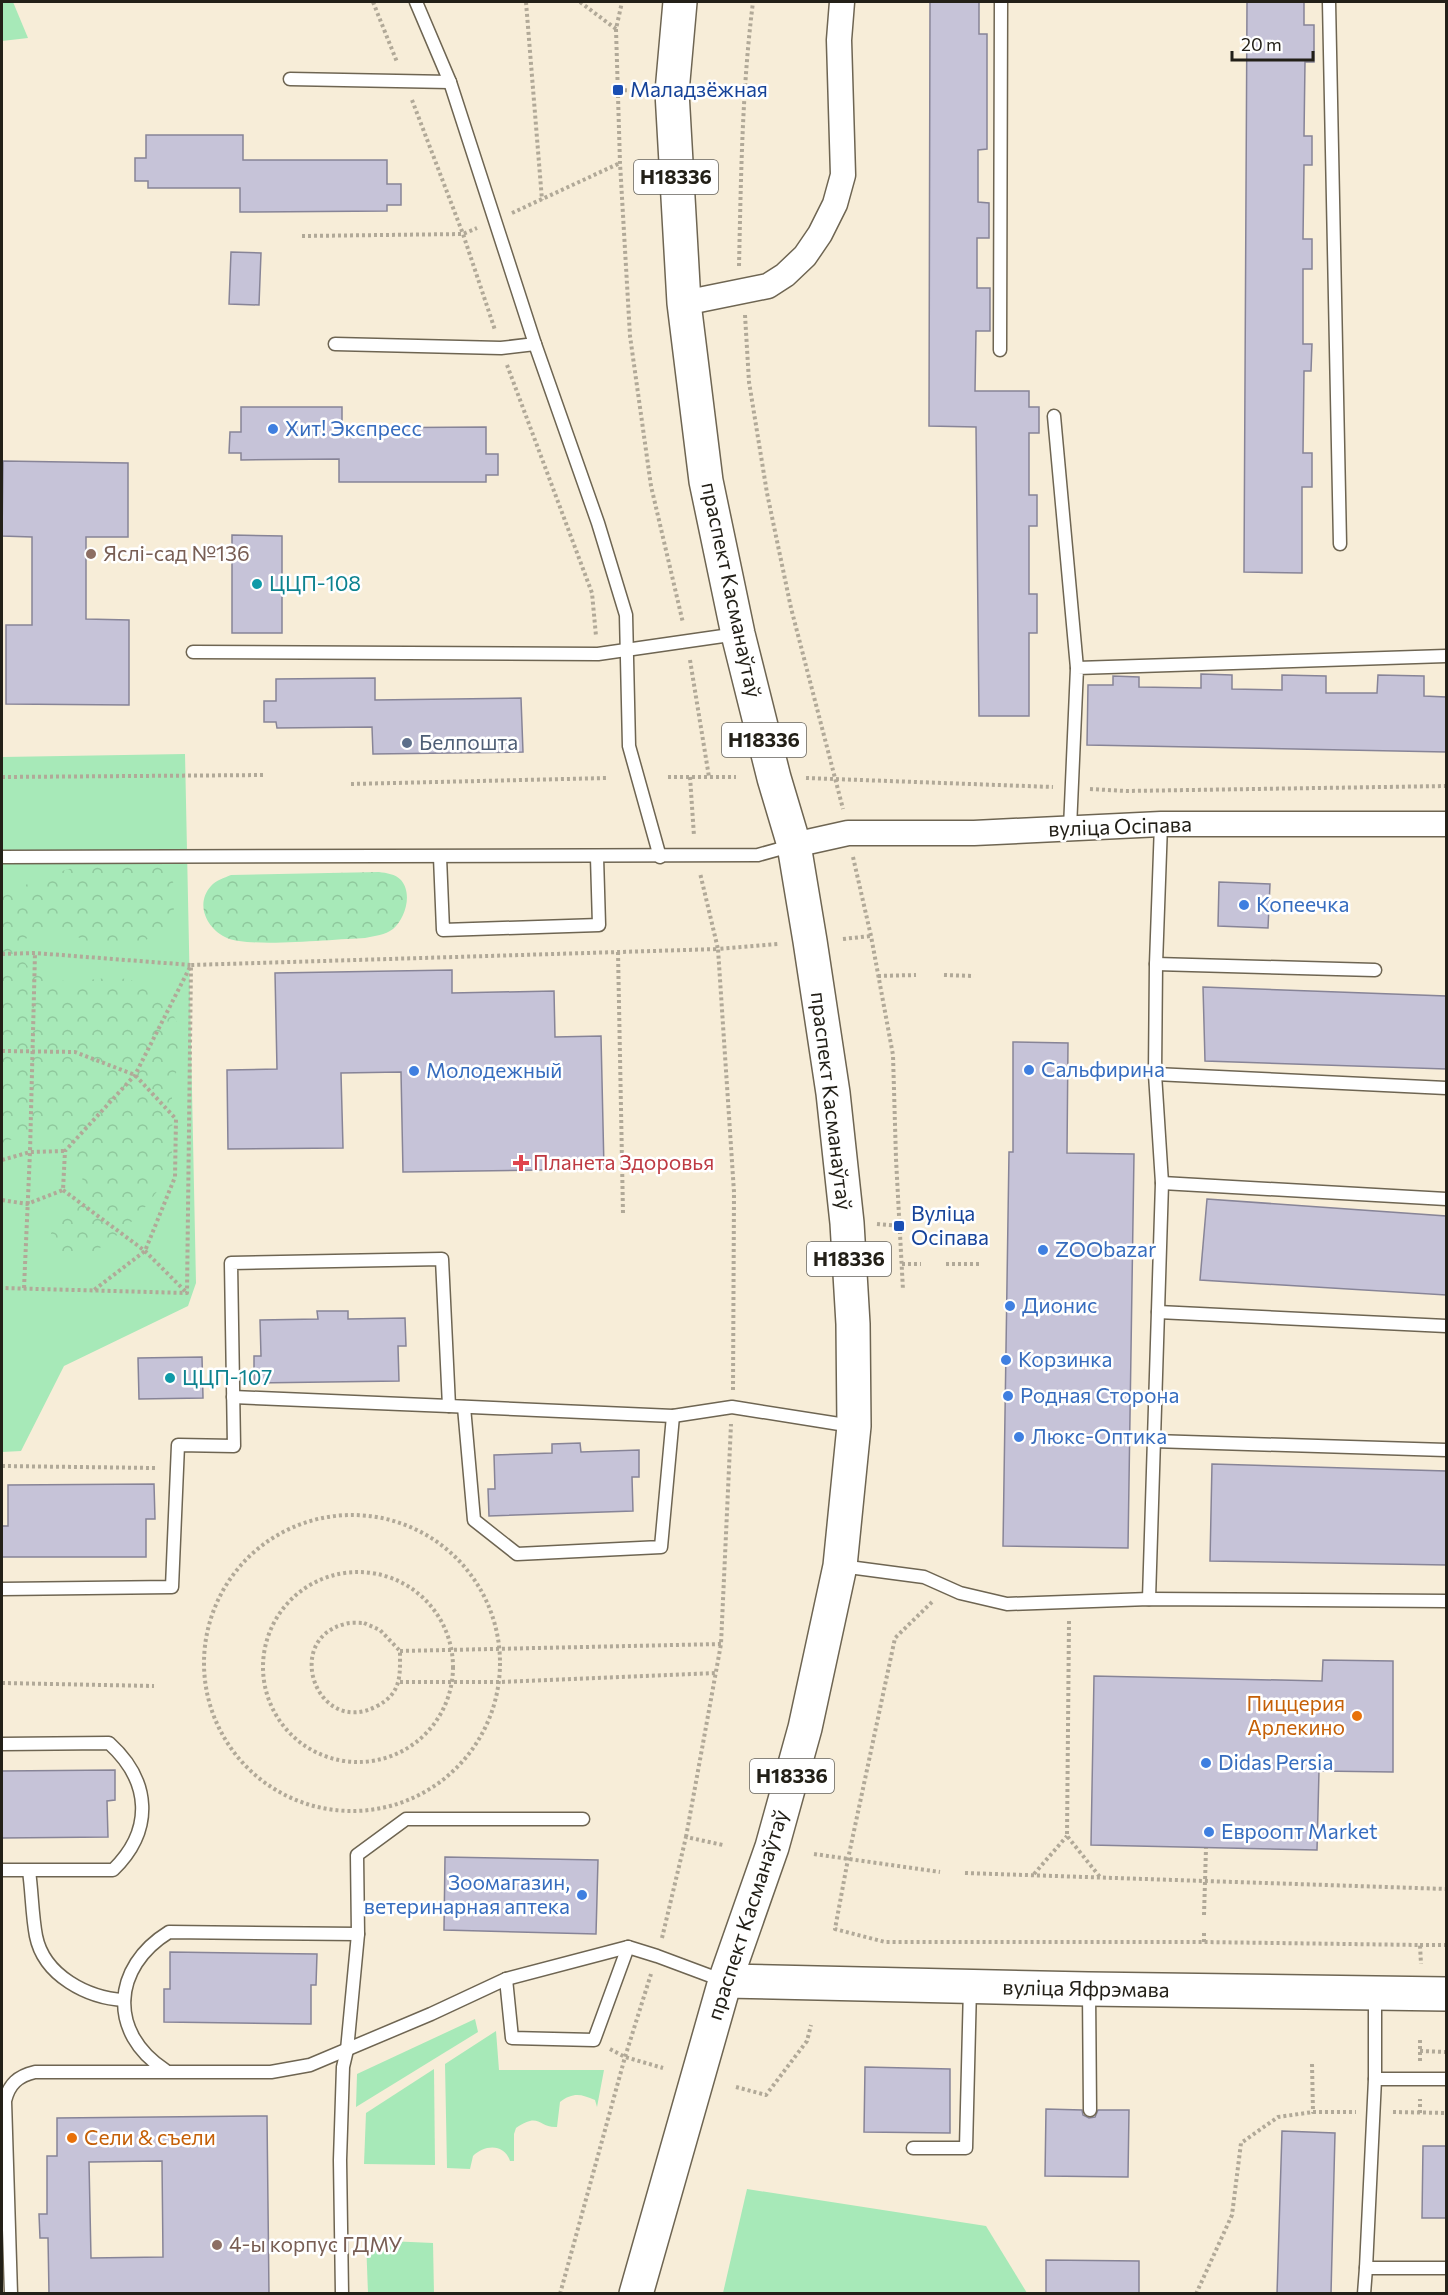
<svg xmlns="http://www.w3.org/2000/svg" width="1448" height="2295" font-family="Commissioner,sans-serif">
	<defs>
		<pattern id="forest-crowns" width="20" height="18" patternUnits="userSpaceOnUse" patternTransform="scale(1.5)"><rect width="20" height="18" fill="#a7e9b8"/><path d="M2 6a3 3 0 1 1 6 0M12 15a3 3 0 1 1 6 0" fill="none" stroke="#8fc89d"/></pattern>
	</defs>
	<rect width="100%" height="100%" fill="#f7edd8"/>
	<!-- green -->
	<g fill="#a7e9b8">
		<path d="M2,2H13L28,38L2,41Z"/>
		<path d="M185,754L196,1283L188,1306L64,1366L21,1451L2,1452V757Z"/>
		<path d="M475,2019L478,2032L356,2107L357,2074Z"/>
		<path d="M496,2031L499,2070H604L597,2107L595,2100C581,2094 573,2092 560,2102L557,2127C538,2128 540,2111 516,2128L514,2134V2161H510C504,2143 484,2145 473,2156L470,2169L447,2168L445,2064Z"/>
		<path d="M434,2069L435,2165L364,2164L366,2113Z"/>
		<path d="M747,2189L986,2226L1027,2293H723Z"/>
		<path d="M366,2240L433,2243L434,2293H368Z"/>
	</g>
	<!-- forest -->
	<g fill="url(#forest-crowns)">
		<path d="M109,861C135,861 172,859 176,893C177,905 171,919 164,927C147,945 115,952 91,943C75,937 58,923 40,929C31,931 25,940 20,947C21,960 25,965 36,972C68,992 101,972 130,980C148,985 162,997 172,1013C189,1039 175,1068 172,1097C171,1119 175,1142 170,1165C165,1193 106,1255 76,1258C68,1259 61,1257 56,1251C38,1228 71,1212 79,1194C92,1165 66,1134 37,1134C24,1135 12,1139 2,1143V897C36,878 70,866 109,861Z"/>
		<path d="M379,872C387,873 395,874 401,880C413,894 405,919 393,929C385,935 375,936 365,938C336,939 250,948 227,938C208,930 194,905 211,886C216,880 224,878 231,875Z"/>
	</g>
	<!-- building -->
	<g fill="#c6c3d8" stroke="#878497" stroke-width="1.5" fill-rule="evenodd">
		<path d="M930,2H979V34H987V149L978,150V202L989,203V238H977V288H990V331H976L975,391H1029V407H1039V433H1029V495H1037V526H1029V594H1037V633H1029V716H979L976,427L929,426Z"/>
		<path d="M1247,2H1304V25H1314V62H1305L1304,136H1312V165H1304L1303,239H1312V269H1303V344H1312L1311,371H1304L1303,453H1312V487H1302V573L1244,572Z"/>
		<path d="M146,135H243V160H387V184H401V205H387V211L240,212V188H148V181H135V158H146Z"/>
		<path d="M231,252L261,253L259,305L229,304Z"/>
		<path d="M241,407H342V428L486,427V454H498V475H486V482H339V459L241,460V453H229L230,432H241Z"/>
		<path d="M3,461L128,463V537H86V619L129,620V705L6,704V625H32V537L2,536Z"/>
		<path d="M232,535L282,536V633H232Z"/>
		<path d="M1201,674L1232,675V689L1282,690V675L1326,676V693H1377L1378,675L1424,676V696L1446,697V752L1087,745L1088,685H1113V676L1139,677V687L1201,688Z"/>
		<path d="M375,678V700L521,698L523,752L373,754L372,727L277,728L276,722H264V701H276V679Z"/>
		<path d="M1219,882L1270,884L1268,928L1218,926Z"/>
		<path d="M452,970V993L554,991L555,1037L601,1036L604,1169L403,1172L401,1072L341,1073L343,1148L228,1149L227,1070L277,1069L275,973Z"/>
		<path d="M1203,987L1446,996V1069L1205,1061Z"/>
		<path d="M1013,1042L1068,1043L1067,1153L1134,1154L1128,1548L1003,1546L1009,1152H1013Z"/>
		<path d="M1207,1199L1446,1216V1295L1200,1280Z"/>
		<path d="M317,1311H348V1319L405,1318L406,1346H398L399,1381L254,1383V1356H261L260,1320L318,1319Z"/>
		<path d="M202,1357L203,1398L139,1399L138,1358Z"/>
		<path d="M580,1443L581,1452L639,1450V1477H632L633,1511L489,1516L488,1489H495L494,1455L552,1453V1444Z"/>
		<path d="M1212,1464L1446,1471V1565L1210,1561Z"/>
		<path d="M154,1484L155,1519H146V1557H2V1526H8V1485Z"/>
		<path d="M1323,1660L1393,1661V1772L1319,1771L1317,1850L1091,1845L1094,1676L1322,1681Z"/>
		<path d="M115,1770V1800L107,1801L108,1837L2,1838V1771Z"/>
		<path d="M445,1857L598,1860L596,1934L444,1930Z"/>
		<path d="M170,1952L317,1954L316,1985H311V2024L164,2022V1989H170Z"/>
		<path d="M865,2067L950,2069V2133L864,2132Z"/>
		<path d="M1046,2109L1082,2110L1083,2115L1089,2118L1095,2117L1098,2110H1129L1128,2177L1045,2176Z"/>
		<path d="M267,2116L269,2294H49L48,2238H40L39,2214H47V2156H57V2118ZM162,2161L163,2257L91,2258L89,2162Z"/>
		<path d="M1282,2131L1335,2133L1331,2294H1277Z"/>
		<path d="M1423,2146H1446V2218H1422Z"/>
		<path d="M1046,2260L1139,2261V2294H1046Z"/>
	</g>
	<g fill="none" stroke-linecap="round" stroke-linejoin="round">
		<!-- lane casing -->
		<g stroke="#6e6552" stroke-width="15">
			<g id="lane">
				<path d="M416,2L450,82L535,344L598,523L626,615L629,746L660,857"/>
				<path d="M1329,2L1340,544"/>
				<path d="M290,79L450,82"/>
				<path d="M335,344L501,348L535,344"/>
				<path d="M1000,350L1001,2"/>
				<path d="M1054,416L1077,668"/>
				<path d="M193,652L598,654L737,634"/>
				<path d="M1070,828L1077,668L1446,656"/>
				<path d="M2,857L758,855L794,845"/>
				<path d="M440,857L443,930L599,925L597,857"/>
				<path d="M1156,964L1375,970"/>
				<path d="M1155,1074L1446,1088"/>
				<path d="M1162,1183L1446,1199"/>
				<path d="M1158,1312L1446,1326"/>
				<path d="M233,1397L449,1406"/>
				<path d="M464,1407L474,1520L517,1554L661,1547L673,1416"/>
				<path d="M1153,1441L1446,1450"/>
				<path d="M841,1566L924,1577L960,1593L1007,1604L1149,1599L1446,1601"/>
				<path d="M2,1589L172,1587L178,1445L234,1446L231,1263L442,1259L449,1406L673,1416L732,1407L852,1426"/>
				<path d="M1149,1599L1162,1183L1155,1074L1156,964L1161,824"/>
				<path d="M2,1744L109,1743C151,1781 154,1830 113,1870H2"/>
				<path d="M29,1871C32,1892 32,1915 36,1936C44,1976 88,1998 124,2000"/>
				<path d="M506,1979L512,2038L594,2040L628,1947"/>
				<path d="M1089,1991L1090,2110"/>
				<path d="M1375,1995V2079H1446"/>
				<path d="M165,2070C108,2033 112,1967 169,1932L358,1934"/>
				<path d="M1375,2079L1366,2268H1446"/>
				<path d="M913,2148H966L970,1987"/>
				<path d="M11,2294L5,2101C9,2084 18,2076 35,2072H271L310,2065L431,2014L506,1979L628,1947L657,1956L724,1981"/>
				<path d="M342,2294L340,2160L343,2067L347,2050L358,1934L357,1855L406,1819H583"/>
				<path d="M1364,2294L1366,2268"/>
			</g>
		</g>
		<!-- street casing -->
		<g stroke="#6e6552" stroke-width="27">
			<g id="street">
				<path d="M684,303L768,286L785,275L805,256L820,234L835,204L843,175L839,40L842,2"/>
				<path d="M794,845L848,833H974L1161,824H1446"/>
			</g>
		</g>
		<!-- primary casing -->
		<g stroke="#6e6552" stroke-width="36">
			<g id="primary">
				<path d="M725,1981L1088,1989L1446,1994"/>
				<path d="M636,2294L725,1981L772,1847L805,1728L840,1566L854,1426L853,1324L847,1223L833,1093L810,941L794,845L774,778L738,634L706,481L684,303L672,92L680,2"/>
			</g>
		</g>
		<!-- path -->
		<g stroke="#b1a998" stroke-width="4" stroke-dasharray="3 3" stroke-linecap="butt">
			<path d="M373,2L397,62"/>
			<path d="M526,2L542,200"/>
			<path d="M580,2L616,29L622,2"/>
			<path d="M616,29L620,163L630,336L651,486L683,623"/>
			<path d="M618,90L644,91"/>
			<path d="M412,100L463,234L495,330"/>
			<path d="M512,213L620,163"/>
			<path d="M302,236L463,234L477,228"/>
			<path d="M739,266C741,177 742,89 753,2"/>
			<path d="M745,315L749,382L767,493L791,608L843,809"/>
			<path d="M507,365L592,593L596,636"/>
			<path d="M690,660L709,777"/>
			<path d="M2,777L265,775"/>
			<path d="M668,777H736"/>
			<path d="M690,777L694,836"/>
			<path d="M806,778L1053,787"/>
			<path d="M351,784L608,778"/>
			<path d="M1090,789L1126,791L1446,786"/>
			<path d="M853,857L871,936L893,1055L896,1159L903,1290"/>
			<path d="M843,939L871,936"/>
			<path d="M618,952L623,1213"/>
			<path d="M2,954L35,953L191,965L187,1293L2,1288"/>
			<path d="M944,975L974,976"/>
			<path d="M878,976L916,975"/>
			<path d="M2,1051L75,1052L135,1075L176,1119L175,1177L145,1251L94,1290"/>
			<path d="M2,1160L30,1152L65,1151"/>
			<path d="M63,1190L145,1251L187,1293"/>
			<path d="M2,1200L27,1204L63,1190L65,1151L135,1075L191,965L718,949L700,873"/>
			<path d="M877,1224L899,1226"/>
			<path d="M902,1264H921"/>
			<path d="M946,1264H979"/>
			<path d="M24,1288L30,1152L35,953"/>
			<path d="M733,1390L734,1192L718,949L778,944"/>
			<path d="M2,1466L155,1468"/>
			<circle cx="352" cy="1663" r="148"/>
			<circle cx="358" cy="1667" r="95"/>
			<path d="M932,1602L895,1638L848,1859L835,1929L885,1942H1204L1420,1945L1421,1964"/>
			<path d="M1069,1621L1067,1836L1100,1877"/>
			<path d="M364,1623L380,1630L400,1651C400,1675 402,1693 377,1706C317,1738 282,1639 345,1624C351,1622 358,1623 364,1623Z"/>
			<path d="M400,1651L721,1644"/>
			<path d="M400,1682H501L717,1673"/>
			<path d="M2,1683L154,1686"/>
			<path d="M686,1837L721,1644L731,1424"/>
			<path d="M814,1854L940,1872"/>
			<path d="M965,1873L1446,1889"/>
			<path d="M1034,1874L1067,1836"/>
			<path d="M1204,1915L1206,1848"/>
			<path d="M662,1938L686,1837L723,1845"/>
			<path d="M1204,1942V1930"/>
			<path d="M1420,1945H1446"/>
			<path d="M610,2049L625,2057L663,2068"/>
			<path d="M1420,2051L1446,2052"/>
			<path d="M1420,2061V2037"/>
			<path d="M1312,2064L1313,2112H1356"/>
			<path d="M736,2087L766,2095L807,2041L811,2025"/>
			<path d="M1393,2112L1446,2113"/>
			<path d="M1420,2113V2099"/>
			<path d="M560,2294L625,2057L651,1974"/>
			<path d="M1196,2294L1232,2215L1241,2143L1278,2117L1313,2112"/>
		</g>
		<!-- lane -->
		<use href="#lane" stroke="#fff" stroke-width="12"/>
		<!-- street -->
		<use href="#street" stroke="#fff" stroke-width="24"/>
		<!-- primary -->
		<use href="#primary" stroke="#fff" stroke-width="33"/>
	</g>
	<!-- markers -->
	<g fill="#1a4fb4" stroke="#fff" stroke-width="2">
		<rect x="612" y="84" width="12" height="12" rx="3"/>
		<rect x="893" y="1220" width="12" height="12" rx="3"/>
	</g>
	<g fill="#3f7fe0" stroke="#fff" stroke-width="2">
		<circle cx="273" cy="429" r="6"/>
		<circle cx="1244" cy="905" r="6"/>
		<circle cx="1029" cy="1070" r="6"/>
		<circle cx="414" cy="1071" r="6"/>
		<circle cx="1043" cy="1250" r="6"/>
		<circle cx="1010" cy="1306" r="6"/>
		<circle cx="1006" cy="1360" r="6"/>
		<circle cx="1008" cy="1396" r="6"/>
		<circle cx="1019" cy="1437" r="6"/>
		<circle cx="1206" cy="1763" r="6"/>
		<circle cx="1209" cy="1832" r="6"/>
		<circle cx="582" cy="1895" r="6"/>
	</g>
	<g fill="#8d6e63" stroke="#fff" stroke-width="2">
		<circle cx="91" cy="554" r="6"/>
		<circle cx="217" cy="2245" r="6"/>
	</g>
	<g fill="#0f9aa8" stroke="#fff" stroke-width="2">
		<circle cx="257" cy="584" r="6"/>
		<circle cx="170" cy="1378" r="6"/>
	</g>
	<circle fill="#5c6f8a" stroke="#fff" stroke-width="2" cx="407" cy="743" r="6"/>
	<path fill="#e0444e" stroke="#fff" stroke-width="2" d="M518 1154h6v6h6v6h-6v6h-6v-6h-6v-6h6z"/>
	<g fill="#e8710a" stroke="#fff" stroke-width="2">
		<circle cx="1357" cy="1716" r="6"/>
		<circle cx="72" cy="2138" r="6"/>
	</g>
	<g text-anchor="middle" stroke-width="5" stroke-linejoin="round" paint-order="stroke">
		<!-- shield labels -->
		<g fill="#fff" stroke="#65635d" stroke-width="1.5">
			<rect x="634" y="160" width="84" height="34" rx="4.5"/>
			<rect x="722" y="723" width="84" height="34" rx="4.5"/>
			<rect x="807" y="1242" width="84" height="34" rx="4.5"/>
			<rect x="750" y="1759" width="84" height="34" rx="4.5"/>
		</g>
		<g font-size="20" font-weight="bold" fill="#232018">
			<text x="676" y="184">Н18336</text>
			<text x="764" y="747">Н18336</text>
			<text x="849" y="1266">Н18336</text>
			<text x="792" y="1783">Н18336</text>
		</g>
		<!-- transit labels -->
		<g font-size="21" fill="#164399" stroke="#fff" text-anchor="start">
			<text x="630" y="97">Маладзёжная</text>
			<text x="911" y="1221">Вуліца<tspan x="911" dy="24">Осіпава</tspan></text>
		</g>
		<!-- shop labels -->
		<g font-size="21" fill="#366cbe" stroke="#fff" text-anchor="start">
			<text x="285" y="436">Хит! Экспресс</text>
			<text x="1256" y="912">Копеечка</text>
			<text x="1041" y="1077">Сальфирина</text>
			<text x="426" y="1078">Молодежный</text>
			<text x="1055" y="1257">ZOObazar</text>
			<text x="1022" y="1313">Дионис</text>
			<text x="1018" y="1367">Корзинка</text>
			<text x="1020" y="1403">Родная Сторона</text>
			<text x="1031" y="1444">Люкс-Оптика</text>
			<text x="1218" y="1770">Didas Persia</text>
			<text x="1221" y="1839">Евроопт Market</text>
			<text x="570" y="1890" text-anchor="end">Зоомагазин,<tspan x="570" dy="24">ветеринарная аптека</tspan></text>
		</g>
		<!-- education labels -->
		<g font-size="21" fill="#785e54" stroke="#fff" text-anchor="start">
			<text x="103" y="561">Яслі-сад №136</text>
			<text x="229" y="2252">4-ы корпус ГДМУ</text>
		</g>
		<!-- culture labels -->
		<g font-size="21" fill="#0d838f" stroke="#fff" text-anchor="start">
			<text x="269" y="591">ЦЦП-108</text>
			<text x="182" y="1385">ЦЦП-107</text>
		</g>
		<!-- street labels -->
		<g font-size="21" fill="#232018" stroke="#fff">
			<text transform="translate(731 590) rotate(78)" y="7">праспект Касманаўтаў</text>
			<text transform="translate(1120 827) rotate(-2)" y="7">вуліца Осіпава</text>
			<text transform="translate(831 1101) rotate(83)" y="7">праспект Касманаўтаў</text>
			<text transform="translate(748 1915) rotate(-72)" y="7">праспект Касманаўтаў</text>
			<text transform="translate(1086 1989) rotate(1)" y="7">вуліца Яфрэмава</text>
		</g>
		<!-- service labels -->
		<g font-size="21" fill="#4e5e75" stroke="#fff" text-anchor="start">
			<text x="419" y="750">Белпошта</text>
		</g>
		<!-- health labels -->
		<g font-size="21" fill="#be3a42" stroke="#fff" text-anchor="start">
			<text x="533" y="1170">Планета Здоровья</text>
		</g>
		<!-- food labels -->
		<g font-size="21" fill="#c56008" stroke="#fff" text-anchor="end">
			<text x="1345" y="1711">Пиццерия<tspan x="1345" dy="24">Арлекино</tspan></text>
			<text x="84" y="2145" text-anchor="start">Сели &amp; съели</text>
		</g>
	</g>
	<!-- border -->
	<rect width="1448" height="2295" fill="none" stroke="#232018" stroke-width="6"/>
	<!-- scale -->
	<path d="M1232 51v9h81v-9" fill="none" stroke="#232018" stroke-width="3"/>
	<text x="1241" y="51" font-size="18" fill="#232018" stroke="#ffffff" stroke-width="4.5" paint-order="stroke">20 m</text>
</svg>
